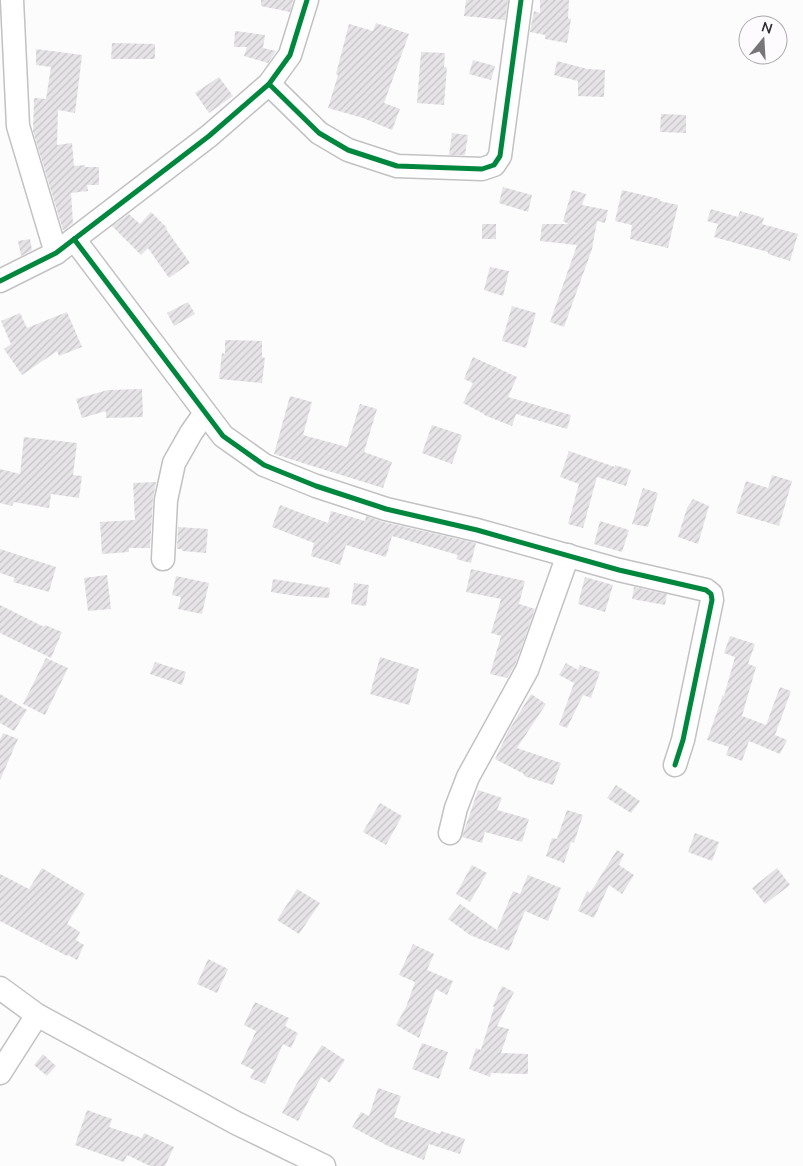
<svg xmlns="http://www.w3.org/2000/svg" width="803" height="1166" font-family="Mulish,sans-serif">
	<defs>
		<pattern id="building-hatch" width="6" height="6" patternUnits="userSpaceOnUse" patternTransform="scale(1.25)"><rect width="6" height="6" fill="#e6e4e7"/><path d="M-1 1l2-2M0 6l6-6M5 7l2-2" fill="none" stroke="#c6c4c7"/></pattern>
	</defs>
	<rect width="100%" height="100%" fill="#fcfcfc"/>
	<!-- building -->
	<g fill="url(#building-hatch)">
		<path d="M261,0H293L290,12L261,6Z"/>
		<path d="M466,0H508L505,20L464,16Z"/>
		<path d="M540,0H569L568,18L571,19L567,43L545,39V35L530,32L534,11L540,13Z"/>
		<path d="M376,23L409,34L384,103L400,109L392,130L363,118L328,108L338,75L336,74L349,24L373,31Z"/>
		<path d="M235,31L265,35L263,48L276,51L268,63L244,56L247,47H234Z"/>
		<path d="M112,43L155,44V59H111Z"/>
		<path d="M36,49L82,55L75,113L58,110L57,145L72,143L74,166L85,165V167H99V185H87L88,191L71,193L73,223L64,230H63L33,131L34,98L46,99L51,67L36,65Z"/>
		<path d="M421,52L445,53L444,67H447L444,105L417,103Z"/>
		<path d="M473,60L495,66L491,80L469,74Z"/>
		<path d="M557,61L587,69L605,70L604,97L578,96V81L554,75Z"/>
		<path d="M219,77L233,96L209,113L195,93Z"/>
		<path d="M661,114L686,115V133L660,132Z"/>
		<path d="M452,133L468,135L465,155H449Z"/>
		<path d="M503,187L532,195L528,212L499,203Z"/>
		<path d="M572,190L586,194L582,205L608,210L605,223L597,221L592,249L564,327L550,322L577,245L540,241L542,224H568L563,221Z"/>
		<path d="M622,190L660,199V201L678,205L668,248L630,239L632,225L615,221Z"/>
		<path d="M711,209L738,217L740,211L764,218L762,224L798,234L790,261L768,254V252L714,237L718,224L707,221Z"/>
		<path d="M151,212L167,228L166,229L190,263L169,278L148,248L141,255L112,226L129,214L140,224Z"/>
		<rect x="482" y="224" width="14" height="15"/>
		<path d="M30,239L32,250L21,256L18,241Z"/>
		<path d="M490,267L509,271L503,296L484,290Z"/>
		<path d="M188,302L195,314L174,326L167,313Z"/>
		<path d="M512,306L536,313L526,348L502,341Z"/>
		<path d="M67,312L82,347L59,356L57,351L22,375L4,349L11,344L1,321L20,313L27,328Z"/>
		<path d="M225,340L262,341V357L265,358L262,383L219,379L222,353L225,354Z"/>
		<path d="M473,357L517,377L508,397L571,415L567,429L516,414L512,426L484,415V414L463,403L473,383L464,379Z"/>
		<path d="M142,389L143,417L106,418V411L82,418L76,399L108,390Z"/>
		<path d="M290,396L312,402L303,435L347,447L360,404L377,409L364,452L392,462L383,488L274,454Z"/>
		<path d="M432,425L462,435L452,464L422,453Z"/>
		<path d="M24,437L77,443L73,475L82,476L79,498L51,494L49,508L14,502L12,506L0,503V469L20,474Z"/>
		<path d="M569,451L615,467V465L631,470L626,486L597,477L583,528L568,524L579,484L560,477Z"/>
		<path d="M772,475L792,481L779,526L736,513L746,481L768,488Z"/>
		<path d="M156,482L153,499L150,548H129V552L102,554L100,522L135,520L133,483Z"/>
		<path d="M643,488L658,493L648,527L632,524Z"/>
		<path d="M693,499L709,506L698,544L678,537L687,508Z"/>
		<path d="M280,505L328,523L331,511L365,521L366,516L383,522L476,543L471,563L456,559L458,555L392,536L386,557L346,545L340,565L311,556L314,543L272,527Z"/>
		<path d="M600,521L629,530L622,552L594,544Z"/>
		<path d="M178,527L208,529L206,553L182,551V549H177Z"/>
		<path d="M0,549L56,567L49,592L13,582L15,578L0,573Z"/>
		<path d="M471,569L525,581L519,604L535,609L515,665L507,678L490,674L501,636L491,633L501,599L466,592Z"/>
		<path d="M107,575L111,609L88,611L84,578Z"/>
		<path d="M176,576L209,583L202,614L178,609L181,597L172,595Z"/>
		<path d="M585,577L613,585L605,612L578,604Z"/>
		<path d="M273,579L330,588L329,598L296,596L271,592Z"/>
		<path d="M354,583L369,585L366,606L351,604Z"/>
		<path d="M634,587L667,594L665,605L632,599Z"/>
		<path d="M0,605L44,627L45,625L62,632L51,658L0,633Z"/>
		<path d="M730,636L755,644L748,664L756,667L742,716L766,725L780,687L791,691L775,735L787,740L780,754L749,741L742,761L726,755L729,747L707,740L723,695L724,696L735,657L724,653Z"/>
		<path d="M380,657L419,669L409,705L370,694Z"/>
		<path d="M46,658L68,668L45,715L23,704Z"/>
		<path d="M155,662L186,672L182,685L150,674Z"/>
		<path d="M566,663L578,670L580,665L600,672L591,698L583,695L567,728L559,725L574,683L559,675Z"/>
		<path d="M0,694L27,710L14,731L0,723Z"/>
		<path d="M531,694L546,704L517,748L561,763L553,785L524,776V774L495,759L509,730Z"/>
		<path d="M3,733L18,739L0,780V740Z"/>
		<path d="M616,785L640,801L631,813L607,798Z"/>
		<path d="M478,790L502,798L497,810L529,819L522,842L485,832L482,843L462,837Z"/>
		<path d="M380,803L402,816L386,845L363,832Z"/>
		<path d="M567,810L583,815L574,843L571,842L564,863L546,856L552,838L557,839Z"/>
		<path d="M695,833L719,842L712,861L688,852Z"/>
		<path d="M617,850L624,854L619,865L634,875L622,894L609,885L594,918L578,911L587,891L590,893Z"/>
		<path d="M472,865L487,873L470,902L456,894Z"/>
		<path d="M42,868L85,894L67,924L80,932L76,940L84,945L77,960L68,955L67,956L0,921V874L29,889Z"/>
		<path d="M777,868L790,885L765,904L752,888Z"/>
		<path d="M528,875L561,888L548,921L525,911L509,951L470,935L448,919L460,904L497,930L513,891L520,894Z"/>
		<path d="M297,889L320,903L299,934L277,920Z"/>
		<path d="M413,944L434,954L427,970L453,981L447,995L436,989L419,1038L396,1025L406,1007L415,982L399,975Z"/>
		<path d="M208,959L228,969L217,993L197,984Z"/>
		<path d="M502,986L514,992L497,1026L509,1029L501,1053L528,1054V1074L491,1073L490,1077L469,1069L476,1048L481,1050L494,1007L493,1006Z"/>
		<path d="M255,1002L289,1018L285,1026L298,1033L291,1048L283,1044L265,1084L250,1078L254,1070L241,1064L256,1031L244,1025Z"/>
		<path d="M422,1043L448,1052L439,1079L412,1069Z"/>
		<path d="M322,1045L345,1060L330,1083L321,1077L298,1121L282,1113L297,1083Z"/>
		<path d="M43,1054L56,1066L47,1076L34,1065Z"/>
		<path d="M378,1088L401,1096L394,1117L440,1134L441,1131L465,1139L460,1154L429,1144L424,1160L388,1146L352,1127L361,1112L369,1116Z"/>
		<path d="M87,1110L112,1119L109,1127L142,1138L144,1133L174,1147L165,1166H150L127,1155L124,1162L75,1145Z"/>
	</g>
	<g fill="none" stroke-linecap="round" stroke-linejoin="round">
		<!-- minor casing -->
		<g stroke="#c2c1c3" stroke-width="25">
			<g id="minor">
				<path d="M12,0L18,126L56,253"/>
				<path d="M269,84L319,133L348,150L397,166L482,169L494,165L500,156L521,0"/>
				<path d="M74,239L223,436L264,465L316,486L386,509L477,530L619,570L706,590L711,594L712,600L683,740L675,765"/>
				<path d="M0,281L56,253L209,136L269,84L290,55L307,0"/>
				<path d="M163,559L166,500L174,463L191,433L205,413"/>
				<path d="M450,833L456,808L468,777L527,670L568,555"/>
				<path d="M0,988L37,1015L236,1123L324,1166"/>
				<path d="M0,1073L37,1015"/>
			</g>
		</g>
		<!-- minor -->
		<use href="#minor" stroke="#fff" stroke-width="22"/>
		<!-- cycleway casing -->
		<g stroke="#fdfbfd" stroke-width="8">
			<g id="cycleway">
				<path d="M269,84L319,133L348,150L397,166L482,169L494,165L500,156L521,0"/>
				<path d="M74,239L223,436L264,465L316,486L386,509L477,530L619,570L706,590L711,594L712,600L683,740L675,765"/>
				<path d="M0,281L56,253L209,136L269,84L290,55L307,0"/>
			</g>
		</g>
		<!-- cycleway -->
		<use href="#cycleway" stroke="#00873e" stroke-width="5"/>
	</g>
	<!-- north arrow -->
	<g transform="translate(763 40) rotate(18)"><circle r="24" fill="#fdfbfd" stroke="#aba9ab"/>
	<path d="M0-4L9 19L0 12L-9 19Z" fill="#777578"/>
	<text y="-8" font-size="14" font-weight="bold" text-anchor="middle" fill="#302d31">N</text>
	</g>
</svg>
